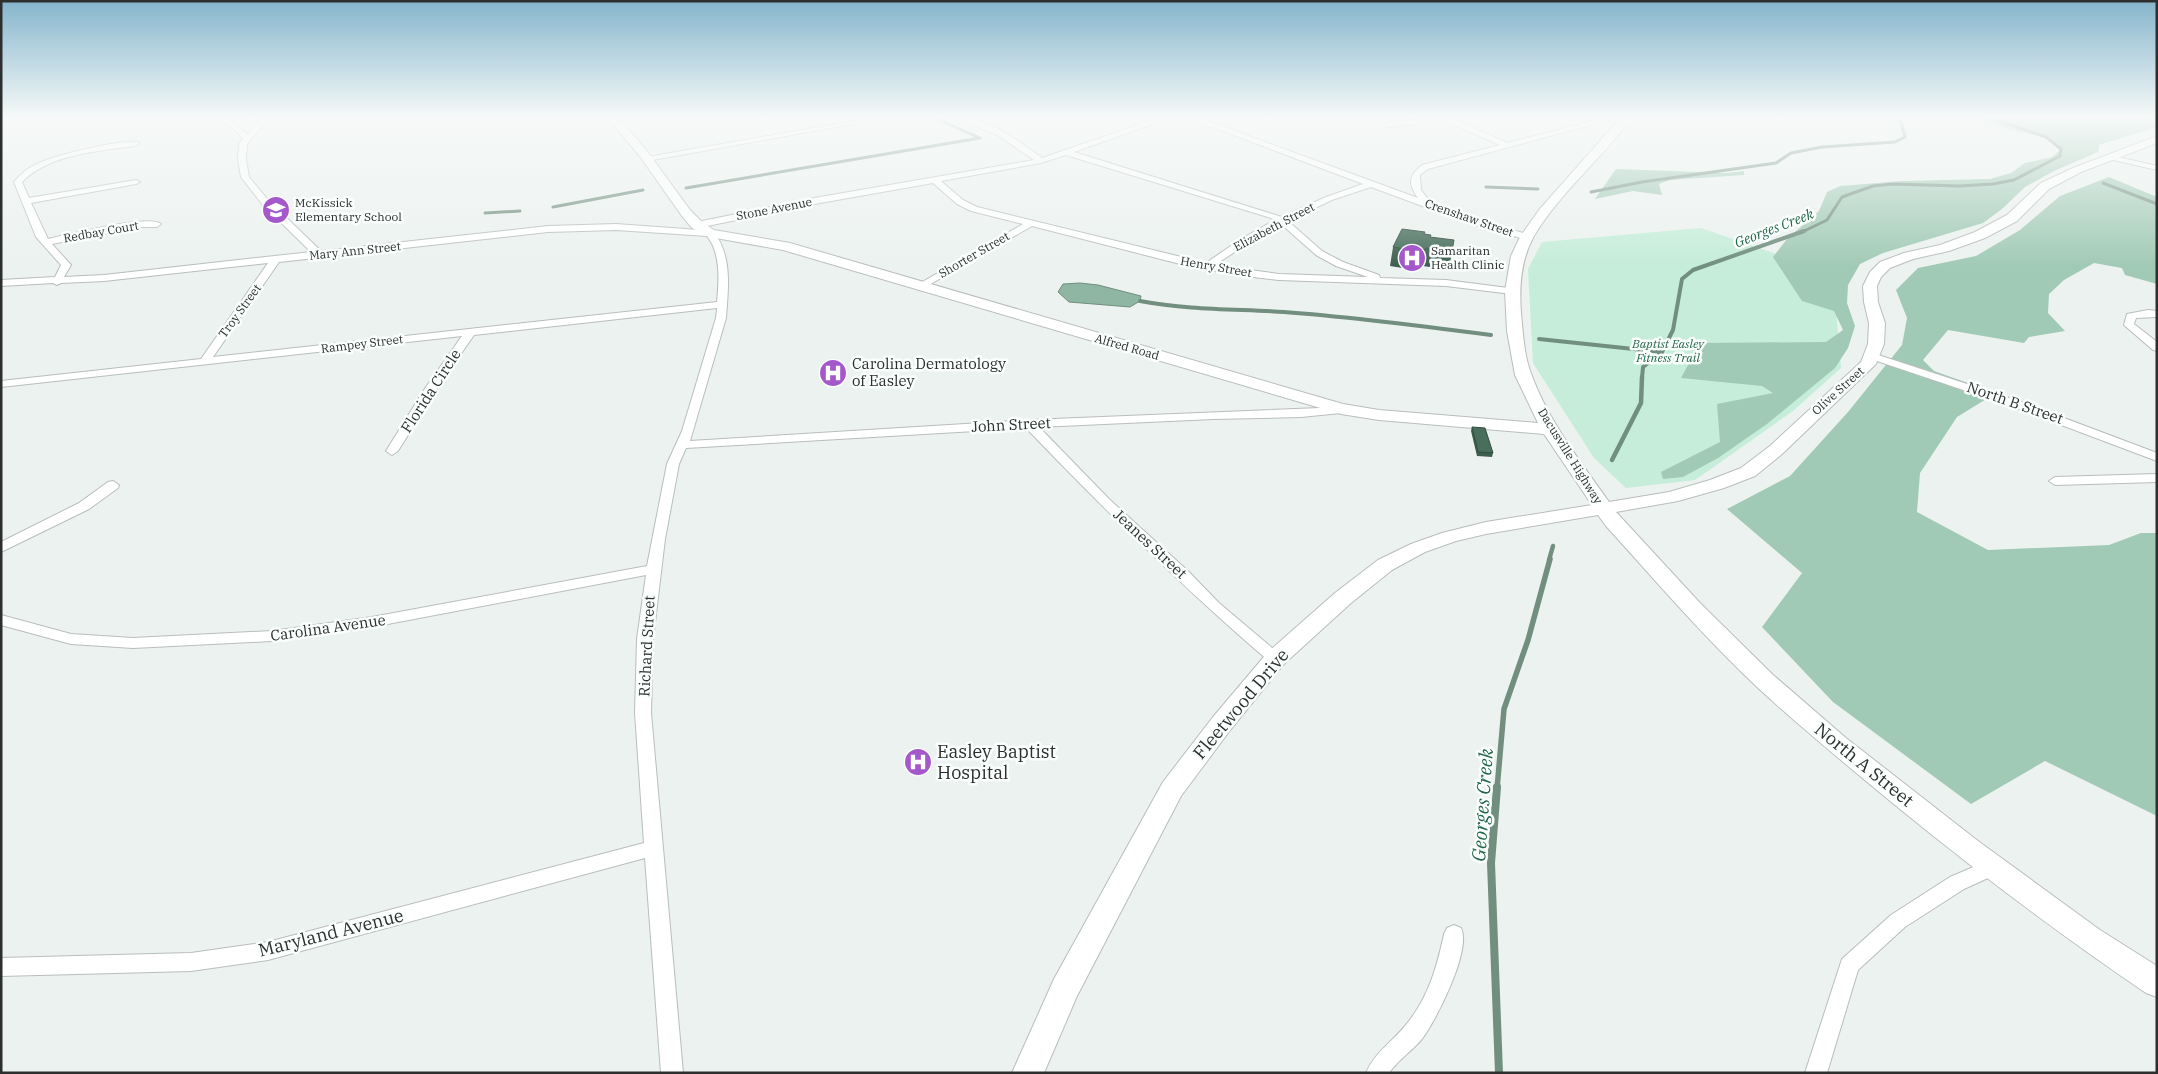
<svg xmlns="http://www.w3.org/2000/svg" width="2158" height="1074" font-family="'IBM Plex Serif',serif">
	<rect width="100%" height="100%" fill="#ecf2ef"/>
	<!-- green -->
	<path fill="#c5edd9" d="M1701,228L1788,258L1835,300L1841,368L1793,411L1695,480L1626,488L1594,458L1533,363L1528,269L1542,242Z"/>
	<!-- forest -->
	<g fill="#a1cab6">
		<path d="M1973,116H2157V127L2099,145L2098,152L2054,171L2025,187L2002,209L1983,223L1883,253L1860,264L1848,285L1847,303L1855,326L1848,348L1835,368L1767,424L1718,458L1683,477L1663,479L1661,472L1720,442L1717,404L1773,393L1762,386L1681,378L1700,343L1826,342L1843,330L1834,311L1802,301L1773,257L1787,239L1819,211L1827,192L1840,186L1902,181L1990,179L2011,173L2025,163L2052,157L2059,151L2057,144L2049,138L2010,130Z"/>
		<path d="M1616,169L1726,173L1744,171V175L1670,180L1659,184L1662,195L1633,191L1595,199Z"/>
		<path d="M2109,177L2157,197V284L2125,275L2122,268L2094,263L2064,280L2049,294L2048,313L2065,331L2029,337L2024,343L1948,330L1923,360L1934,371L1996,393L1957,417L1920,473L1917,512L1988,550L2109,545L2141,533H2157V816L2045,761L1971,804L1833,702L1762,627L1802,573L1727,509L1790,476L1848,412L1902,345L1907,318L1896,290L1918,268L1976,256L2020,230L2060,196Z"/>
	</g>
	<!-- water -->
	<path fill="#8eb6a2" stroke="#718e7f" d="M1080,283L1098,285L1141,296L1140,301L1130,307L1069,302L1058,292L1063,284Z"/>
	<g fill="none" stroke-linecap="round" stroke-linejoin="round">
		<!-- stream-far4 -->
		<g stroke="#718e7f" stroke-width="3">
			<path d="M2103,183L2157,204"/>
			<path d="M1486,187L1538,189"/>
			<path d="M686,188L980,138L930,116"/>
			<path d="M1591,192L1642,182L1776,163L1791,153L1822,147L1895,142L1905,137L1899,116"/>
			<path d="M553,207L643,190"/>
			<path d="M485,213L520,211"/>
			<path d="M1800,233L1827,220L1842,197L1873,186L1893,184L1959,186L1993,184L2014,180L2060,156L2061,149L2046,137L1985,116"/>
		</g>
		<!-- stream-far3 -->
		<g stroke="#718e7f" stroke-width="4">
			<path d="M1140,301C1188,310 1235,309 1284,312C1353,317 1422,326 1491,335"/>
			<path d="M1539,339L1662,352"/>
			<path d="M1642,378L1643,367L1662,352L1673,330L1682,279L1693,270L1804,231"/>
		</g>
		<!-- stream-far2 -->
		<g stroke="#718e7f" stroke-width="4.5">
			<path d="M1612,460L1641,403L1642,377"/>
			<path d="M1549,560L1553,546"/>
		</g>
		<!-- stream-far1 -->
		<path stroke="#718e7f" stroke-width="5.5" d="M1497,789L1504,709L1528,640L1550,559"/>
		<!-- stream -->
		<path stroke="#718e7f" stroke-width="8" d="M1497,787L1491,863L1499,1073"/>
		<!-- street casing -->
		<g stroke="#b9bebb" stroke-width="2">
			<g id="street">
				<path d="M212,116C227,116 238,124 247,135L263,116H271L247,144L246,159L249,177L268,200L321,251L548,226L616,224L713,231C733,256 728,289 726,318L690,441L1029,420L1345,407L1347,409L1345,411L1341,413L1301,417L1213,419L1039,427L1110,500L1188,571L1219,603L1284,658L1282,662L1276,663L1270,662C1184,589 1104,509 1026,428L686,448L679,464L665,539L653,639L651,713L683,1073H661L645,858L268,960L191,971L1,976V958L191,953L268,942L644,843L635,713L637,639L646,575L372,627L272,641L133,648L71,644L1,625V615L71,634L133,638L272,631L372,617L647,566L667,464L682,431L716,318L717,308L474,335L436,390L398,451L392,455L386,451L424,390L462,336L1,387V381L201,359L268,263L104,281L61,283L57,285L53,283L1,286V280L55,277L61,265L36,237L14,182C20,175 26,169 35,165C54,155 118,140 138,142L139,144L135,146C99,151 49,154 22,182L29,198L136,180L140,182L136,184L31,203L48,239C67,235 149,214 161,224L157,227H137L52,244L71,265L64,277L104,275L311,252L262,204L241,177L238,159L239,144L243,139L234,129ZM616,230L707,236C721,253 719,281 717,302L213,357L279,262L548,232Z"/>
				<path d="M855,116H864L870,121L647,161L643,159L647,157L860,120Z"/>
				<path d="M953,116C985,116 1018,140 1042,158L1164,116H1175L1074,152L1282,217L1326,197L1363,184L1183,116H1194L1418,198C1408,184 1408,176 1422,165L1500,145L1443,120L1390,127H1387V123L1446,116L1508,143L1612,116H1624L1428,169L1420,175L1421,190L1431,203L1477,220L1530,235V239H1524L1471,224L1371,187L1332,200L1288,221L1322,251L1343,262L1379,275L1380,278L1446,280L1516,289L1517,291L1512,294L1446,286L1279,280L1236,275L1188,266L1032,226L920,290L917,289V285L1023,224L971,211L957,204L933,183L820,203L697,228L693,225L697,222L820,197L1034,160L999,136ZM1066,155L1271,218L1275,220L1241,239L1206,263L977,207L963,200L941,181L1041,163ZM1281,224L1316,255L1336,266L1368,277L1279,274L1215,265L1248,243Z"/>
				<path d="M2109,155L2157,166V170L2109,159Z"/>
				<path d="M2148,310L2157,311V317L2136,318L2134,324L2157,342V351L2153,350L2124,325L2127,314Z"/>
				<path d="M1872,353L2019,401L2157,453V461L2011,406L1868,358L1867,356L1868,354Z"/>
				<path d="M2157,474V482L2055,485L2049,481L2055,477Z"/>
				<path d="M113,481L119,485L118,488L89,509L1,552V542L79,503L108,482Z"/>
				<path d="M1992,859L1999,861L2001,867L1999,873L1964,889L1905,927L1858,970L1827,1073H1805L1842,959L1891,915L1950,877Z"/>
				<path d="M1454,925L1461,928C1472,950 1436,1020 1422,1039C1412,1051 1398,1060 1389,1073H1366C1375,1052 1392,1042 1405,1026C1428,999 1437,967 1444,934L1447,928Z"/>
			</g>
		</g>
		<!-- secondary casing -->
		<g stroke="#b9bebb" stroke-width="2">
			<path id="secondary" d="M606,116H617L647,151L690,210L702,222L714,230L790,243L1343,404L1379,410L1538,423L1515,375L1507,331L1505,291L1511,256L1520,237L1539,210L1622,116H1633C1603,158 1561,191 1534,236C1521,259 1519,286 1521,313C1523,333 1524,357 1532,376C1549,422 1581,462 1609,502L1669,492L1710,480L1741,468L1770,446L1861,362L1868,344L1869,323L1864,302L1863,286L1870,272L1880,262L1904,253L1940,245L1975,232L2007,215L2041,183L2073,168L2157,136V143L2081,172L2049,189L2017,221L1985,238L1949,251L1913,259L1890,268L1881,277L1877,286L1878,302L1885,323L1884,344L1876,364L1782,454L1755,476L1724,488L1678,501L1616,512L1700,603L1772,674L1846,738L1978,841L2100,930L2157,966V997L2146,993C2059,934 1976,871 1895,805C1848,766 1801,728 1756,686C1703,636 1655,580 1606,526L1598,515L1486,534L1456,541L1425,552L1392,570L1351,603L1284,664L1231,729L1181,796L1077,996L1044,1073H1012L1054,979L1163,782L1213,717L1268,652L1335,593L1378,560L1411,544L1442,533L1486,522L1592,505L1544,434L1379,420L1341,414L783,250L710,237L692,228L682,216L639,155Z"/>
		</g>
		<!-- street -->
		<use href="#street" fill="#fff" fill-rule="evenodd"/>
		<!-- secondary -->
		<use href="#secondary" fill="#fff" fill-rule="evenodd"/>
	</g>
	<!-- wall -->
	<g fill="#3e5f4f">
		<path d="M1425,234L1452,251L1449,270L1423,266L1422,268L1416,267L1415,270L1390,266L1393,247Z"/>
		<path d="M1472,427L1493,453L1492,457L1477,456L1471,431Z"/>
	</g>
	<!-- shaded-wall -->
	<path fill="#324d40" d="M1419,249L1416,267L1415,270L1418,251Z"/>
	<!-- building -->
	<g fill="#486e5c" stroke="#324d40">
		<path d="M1402,229L1425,232L1424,234L1431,235L1430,237L1454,240L1452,251L1426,248L1425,250L1419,249L1418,251L1393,247Z"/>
		<path d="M1472,427L1485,428L1493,453L1478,452Z"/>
	</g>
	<!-- sky -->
	<linearGradient id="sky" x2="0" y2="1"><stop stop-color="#84b5cc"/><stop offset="0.44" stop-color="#f6f9f8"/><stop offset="1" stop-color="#f6f9f8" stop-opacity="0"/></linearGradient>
	<rect width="2158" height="266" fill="url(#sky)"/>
	<!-- icons -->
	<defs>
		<g id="school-disc" transform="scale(1.4375)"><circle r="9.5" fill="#a558ca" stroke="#fafffd"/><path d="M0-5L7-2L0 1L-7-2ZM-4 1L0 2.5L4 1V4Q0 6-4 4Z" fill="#fff"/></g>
		<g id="hospital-disc" transform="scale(1.4375)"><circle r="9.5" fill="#a558ca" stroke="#fafffd"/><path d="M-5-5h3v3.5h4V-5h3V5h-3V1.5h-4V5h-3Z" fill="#fff"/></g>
	</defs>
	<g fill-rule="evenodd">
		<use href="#school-disc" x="276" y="210"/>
		<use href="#hospital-disc" x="1412" y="258"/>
		<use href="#hospital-disc" x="833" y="373"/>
		<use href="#hospital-disc" x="918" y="762"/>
	</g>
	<g text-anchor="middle" stroke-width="5" stroke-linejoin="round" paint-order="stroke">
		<!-- far-poi labels -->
		<g font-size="12" fill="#2d2f2e" stroke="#fafffd" text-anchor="start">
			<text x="295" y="207">McKissick<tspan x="295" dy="14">Elementary School</tspan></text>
			<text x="1431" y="255">Samaritan<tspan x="1431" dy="14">Health Clinic</tspan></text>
		</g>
		<!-- far-street labels -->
		<g font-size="12" fill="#2d2f2e" stroke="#fafffd">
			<text transform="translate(774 209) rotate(-11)" y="4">Stone Avenue</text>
			<text transform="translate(1469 218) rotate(19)" y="4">Crenshaw Street</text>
			<text transform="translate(1274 227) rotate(-28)" y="4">Elizabeth Street</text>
			<text transform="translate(101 232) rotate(-10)" y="4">Redbay Court</text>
			<text transform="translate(355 251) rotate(-6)" y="4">Mary Ann Street</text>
			<text transform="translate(974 255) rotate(-30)" y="4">Shorter Street</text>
			<text transform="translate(1216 267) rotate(10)" y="4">Henry Street</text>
			<text transform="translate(240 311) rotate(-54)" y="4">Troy Street</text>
			<text transform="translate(362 344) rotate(-7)" y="4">Rampey Street</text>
			<text transform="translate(1127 347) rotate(16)" y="4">Alfred Road</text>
			<text transform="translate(1838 391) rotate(-42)" y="4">Olive Street</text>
			<text transform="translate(1570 456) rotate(58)" y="4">Dacusville Highway</text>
		</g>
		<!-- far-park labels -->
		<g font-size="12" font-style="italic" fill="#22664b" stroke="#fafffd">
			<text x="1668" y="348">Baptist Easley<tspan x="1668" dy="14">Fitness Trail</tspan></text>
		</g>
		<!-- far-water labels -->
		<g font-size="14" font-style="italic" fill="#22664b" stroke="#fafffd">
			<text transform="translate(1774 228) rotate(-21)" y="5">Georges Creek</text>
		</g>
		<!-- poi labels -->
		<g font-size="15" fill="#2d2f2e" stroke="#fafffd" text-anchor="start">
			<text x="852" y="369">Carolina Dermatology<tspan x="852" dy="17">of Easley</tspan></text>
		</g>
		<!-- street labels -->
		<g font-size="15" fill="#2d2f2e" stroke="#fafffd">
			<text transform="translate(431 391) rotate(-57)" y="5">Florida Circle</text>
			<text transform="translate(2015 403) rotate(19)" y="5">North B Street</text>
			<text transform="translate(1011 425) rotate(-3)" y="5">John Street</text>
			<text transform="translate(1150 544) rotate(43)" y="5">Jeanes Street</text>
			<text transform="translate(328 628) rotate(-8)" y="5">Carolina Avenue</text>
			<text transform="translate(647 646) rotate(-87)" y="5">Richard Street</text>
		</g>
		<!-- near-street labels -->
		<g font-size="18" fill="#2d2f2e" stroke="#fafffd">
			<text transform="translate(1241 704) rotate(-50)" y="6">Fleetwood Drive</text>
			<text transform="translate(1864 765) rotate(39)" y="6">North A Street</text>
			<text transform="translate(331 933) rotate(-14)" y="6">Maryland Avenue</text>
		</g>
		<!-- near-poi labels -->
		<g font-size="18" fill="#2d2f2e" stroke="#fafffd" text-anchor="start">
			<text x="937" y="758">Easley Baptist<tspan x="937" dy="21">Hospital</tspan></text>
		</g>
		<!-- near-water labels -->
		<g font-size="19" font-style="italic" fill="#22664b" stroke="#fafffd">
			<text transform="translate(1482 805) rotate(-86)" y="7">Georges Creek</text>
		</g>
	</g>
	<!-- border -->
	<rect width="2158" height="1074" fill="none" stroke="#2d2f2e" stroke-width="5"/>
</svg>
